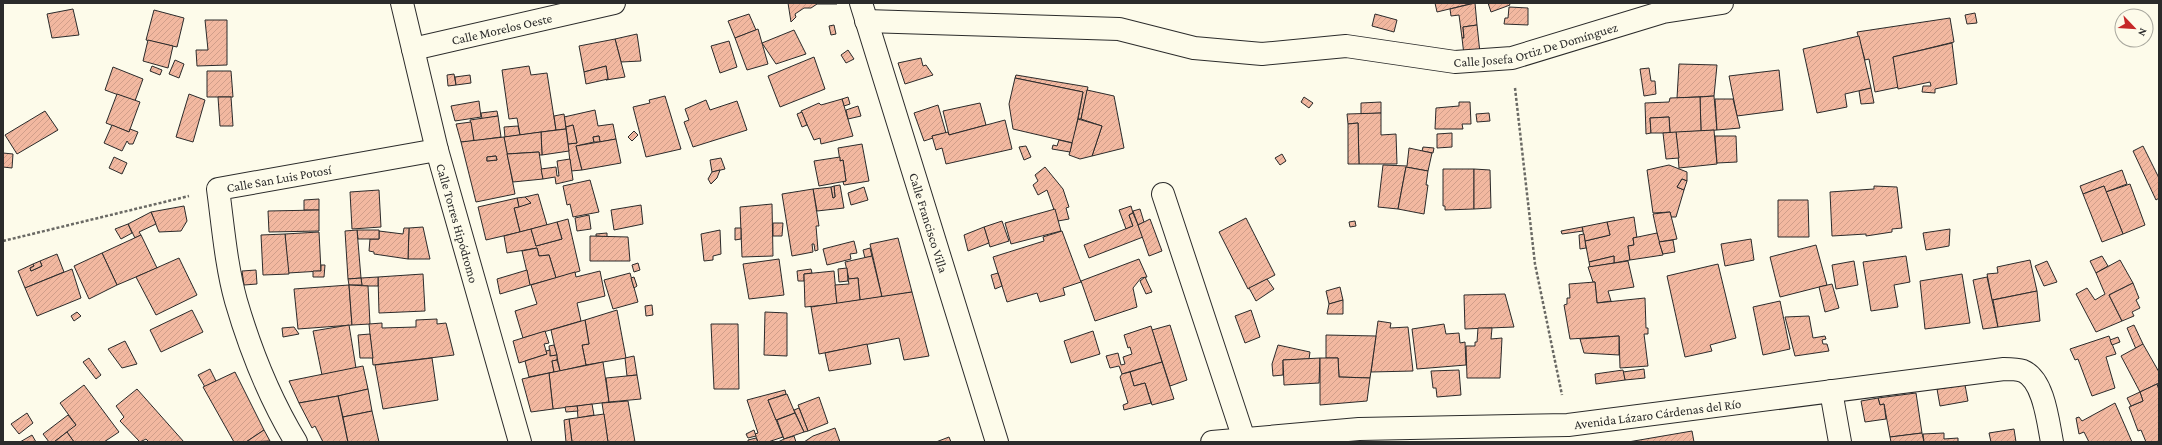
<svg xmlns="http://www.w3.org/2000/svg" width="2162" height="445" font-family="'Crimson Pro',serif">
	<defs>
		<pattern id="building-hatch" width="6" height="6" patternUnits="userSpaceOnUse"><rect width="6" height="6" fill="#f2b8a0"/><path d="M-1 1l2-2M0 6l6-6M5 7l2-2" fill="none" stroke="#d09e8a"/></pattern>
	</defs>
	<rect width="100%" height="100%" fill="#fdfbea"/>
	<!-- building -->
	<g fill="url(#building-hatch)" stroke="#2b2b2b" fill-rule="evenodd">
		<path d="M788,3H837V4H817L811,8H804L795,14L796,17L791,22Z"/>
		<path d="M1435,3H1474L1437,12Z"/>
		<path d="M1475,3L1477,25L1463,27L1464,38H1462L1459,15L1451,16L1450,9Z"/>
		<path d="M1488,3H1509L1510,5L1491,12Z"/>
		<path d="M1509,7L1528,8V25L1504,24L1505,18H1508Z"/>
		<path d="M73,9L79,35L52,38L47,14Z"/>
		<path d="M154,10L184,18L177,47L146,40Z"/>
		<path d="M1975,13L1977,23L1967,24L1965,15Z"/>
		<path d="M749,14L756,30L735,38L728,21Z"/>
		<path d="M1375,14L1397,20L1394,32L1372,26Z"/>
		<path d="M1950,18L1954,42L1893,57L1899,87L1875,92L1869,59L1865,60L1857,32Z"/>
		<path d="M205,20H227V65L197,66L196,50H208Z"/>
		<path d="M834,25L836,34L831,35L829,26Z"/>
		<path d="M1477,25L1480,53L1464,55L1462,38H1464L1463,27Z"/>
		<path d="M758,29L768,64L747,70L735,38Z"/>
		<path d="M794,30L806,54L776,64L762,43Z"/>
		<path d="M637,34L641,61L621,62L615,39Z"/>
		<path d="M1859,36L1871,88L1845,94L1847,107L1817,113L1803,49Z"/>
		<path d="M615,39L625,77L606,80L608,79L606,66L584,72L579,46Z"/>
		<path d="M148,40L173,46L168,68L143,61Z"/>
		<path d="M729,41L737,67L720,73L711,46Z"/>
		<path d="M1952,43L1957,84L1935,89V93L1922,92L1923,86H1931L1930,82L1898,89L1893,57Z"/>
		<path d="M848,50L854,59L846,63L841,55Z"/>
		<path d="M814,57L825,89L780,107L768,76Z"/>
		<path d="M921,58L923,66L926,65L933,75L905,84L898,63Z"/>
		<path d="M175,60L184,64L179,78L169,74Z"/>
		<path d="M1679,64L1717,65L1714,96L1677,98Z"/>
		<path d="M152,66L162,70L160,75L150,71Z"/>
		<path d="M529,66L531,75L547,73L556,130L520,135L517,118L509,119L502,70Z"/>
		<path d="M606,66L608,79L586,84L584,72Z"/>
		<path d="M113,67L143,79L135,101L105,90Z"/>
		<path d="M1649,68L1651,81H1655L1656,94L1644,96L1640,69Z"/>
		<path d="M1779,70L1783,110L1737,116L1729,76Z"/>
		<path d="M207,71H231L233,97H207Z"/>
		<path d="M454,74L456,85L448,86L447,75Z"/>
		<path d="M470,75L471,83L456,85L455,77Z"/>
		<path d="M1016,75L1088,87L1081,119H1078L1083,92L1015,78Z"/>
		<path d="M1015,78L1083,92L1073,143L1013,129L1009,104Z"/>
		<path d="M1871,88L1874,103L1861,104L1859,91Z"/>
		<path d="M1087,90L1114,96L1124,148L1092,156L1102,126L1081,119Z"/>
		<path d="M117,94L140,102L129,132L106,123Z"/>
		<path d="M189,94L205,100L193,142L176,137Z"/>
		<path d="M665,96L681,149L646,157L633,107L650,103L649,100Z"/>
		<path d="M1714,96L1717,130L1701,131L1700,97Z"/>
		<path d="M218,97H231L233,126H220Z"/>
		<path d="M848,97L850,104L844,106L842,99Z"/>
		<path d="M1304,97L1313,103L1309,108L1301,102Z"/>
		<path d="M1700,97L1701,131L1670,133L1669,117L1650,118L1651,133L1646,134L1645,103L1669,102L1670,98Z"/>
		<path d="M842,99L853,136L821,144L820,138L814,140L801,111L819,103L821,105Z"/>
		<path d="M1715,99H1733L1740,128L1717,130Z"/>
		<path d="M706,100L710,110L737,101L747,130L693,147L684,122L689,120L685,109Z"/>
		<path d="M479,101L481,117L455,121L451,106Z"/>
		<path d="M1381,102V113L1361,114V103Z"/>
		<path d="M1459,102H1470L1471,124H1462L1463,129H1435L1436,108L1459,106Z"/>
		<path d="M980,103L986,125L949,135L943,111Z"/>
		<path d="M938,105L946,133L932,136L933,138L924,141L914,113Z"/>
		<path d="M858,106L861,116L848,119L846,110Z"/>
		<path d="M595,110L598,126L613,124L616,139L600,142L599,136L593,137L594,142L576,146L582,170L571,171L568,144L577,143L573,125L566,127L564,117Z"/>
		<path d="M45,111L58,130L17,154L5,135Z"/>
		<path d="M497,111L498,116L482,119L481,113Z"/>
		<path d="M802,112L807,125L802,127L797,114Z"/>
		<path d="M1381,113V135L1396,134L1397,164H1359L1358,123L1348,124L1347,114Z"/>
		<path d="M1489,113L1490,121L1477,122L1476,114Z"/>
		<path d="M564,114L566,129L556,130L554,116Z"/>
		<path d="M498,116L501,137L474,141L470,120Z"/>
		<path d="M1669,117L1670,133H1651L1650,118Z"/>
		<path d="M1078,119L1102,126L1092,156L1080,159L1069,155Z"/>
		<path d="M1005,120L1012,149L946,164L942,148L936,150L932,136L948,132L949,135Z"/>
		<path d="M471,122L474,141L461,142L456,124Z"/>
		<path d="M1358,123L1359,164H1348V124Z"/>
		<path d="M112,125L129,132L130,129L138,132L133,144H129L127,141L122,151L104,143Z"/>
		<path d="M573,125L577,143L568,144L566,127Z"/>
		<path d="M518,126L520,135L505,137L504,127Z"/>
		<path d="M566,129L569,151L542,155L541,132Z"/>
		<path d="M1714,130L1717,164L1679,168L1676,132Z"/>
		<path d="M634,131L638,135L632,141L628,137Z"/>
		<path d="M541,132L542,155H539V152L507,154L504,137Z"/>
		<path d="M1676,132L1679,158L1666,159L1663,133Z"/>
		<path d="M1452,133V147L1437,148V134Z"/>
		<path d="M599,136L600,142H594L593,137Z"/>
		<path d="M1715,136H1736L1737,162L1717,163Z"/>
		<path d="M504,137L515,194L476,202L461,142ZM496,156L497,160L487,161V157Z"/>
		<path d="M616,139L621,163L582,170L576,146Z"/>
		<path d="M1059,140L1072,143L1070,152L1052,149L1053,145L1057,146Z"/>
		<path d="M862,144L869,181L844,185L843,182L846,181L843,160L840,161L838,148Z"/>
		<path d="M1026,146L1031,157L1024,160L1019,147Z"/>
		<path d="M2143,146L2159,178V198L2156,200L2133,151Z"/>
		<path d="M1423,147L1434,148L1433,153L1422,151Z"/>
		<path d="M1409,148L1432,153L1428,171L1406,167L1398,209L1378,207L1383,165L1407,166Z"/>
		<path d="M539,152L543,179L513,182L507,154Z"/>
		<path d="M3,153L13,154L12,168L3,167Z"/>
		<path d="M1282,154L1286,161L1280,165L1275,158Z"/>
		<path d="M496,156L497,160L487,161V157Z"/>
		<path d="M114,157L127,163L122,174L109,168Z"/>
		<path d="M840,157V161L843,160L846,181L819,186L814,161Z"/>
		<path d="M721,158L725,169L712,172L710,160Z"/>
		<path d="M570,159L573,180L556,184L555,177L543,179L541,169L556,167L557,176H559L557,161Z"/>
		<path d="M1669,165L1687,172V181L1682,179L1677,187L1684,190L1676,217H1671L1670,212L1653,213L1647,170Z"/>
		<path d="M1045,167L1063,189L1069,207L1066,208L1069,219L1058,221L1047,190L1038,195L1033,185L1038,181L1035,175Z"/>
		<path d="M1406,167L1428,171L1426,185H1428L1424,214L1398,209Z"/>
		<path d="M1443,169H1474V209L1445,210V206H1443Z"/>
		<path d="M1474,169L1490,170L1491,208L1474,209Z"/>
		<path d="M720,170L717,178L711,184L708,179L712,172Z"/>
		<path d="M2122,170L2127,184L2106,192L2104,186L2083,194L2080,186Z"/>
		<path d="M1682,179L1687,181L1684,190L1677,187Z"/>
		<path d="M590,180L599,212L573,217L570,204L567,205L563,186Z"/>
		<path d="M2130,184L2145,225L2123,234L2106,192Z"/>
		<path d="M840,185L844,208L817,211L813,189L831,187L833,198L835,197L834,186Z"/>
		<path d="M834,186L835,197L833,198L831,187Z"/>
		<path d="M1874,186L1897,187L1902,228L1892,229V232L1866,236V234L1832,236L1830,192L1874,189Z"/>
		<path d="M2104,186L2123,234L2102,242L2083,194Z"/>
		<path d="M864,187L868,200L851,205L848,193Z"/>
		<path d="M813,189L819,226H816L818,250L815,251L814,244H812L813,252L792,256L782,194Z"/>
		<path d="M379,190L381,227L352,229L350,192Z"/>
		<path d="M538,194L547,225L520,232L514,208L531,203L525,197Z"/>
		<path d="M525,197L531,203L519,207L517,198Z"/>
		<path d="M517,198L519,207L514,208L520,232L486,240L478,207Z"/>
		<path d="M319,199V210H304V200Z"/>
		<path d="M1778,200H1808L1809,237H1778Z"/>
		<path d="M772,204L773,256L742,257L740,207Z"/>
		<path d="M641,205L643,224L614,230L611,210Z"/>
		<path d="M184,206L187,221L181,231L159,232L151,212Z"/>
		<path d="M1131,206L1133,213L1129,215L1133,226L1126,229L1119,210Z"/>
		<path d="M1055,209L1061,231L1011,244L1005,223Z"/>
		<path d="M1140,209L1144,222L1138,225L1133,211Z"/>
		<path d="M319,210V231L269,232L268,211Z"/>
		<path d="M151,212L156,224L139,232L141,235L135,238L128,224Z"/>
		<path d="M1670,212L1677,239L1659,242L1653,214Z"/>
		<path d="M1133,213L1143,237L1089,258L1084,245L1133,226L1129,215Z"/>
		<path d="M589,215L591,229L577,231L575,218Z"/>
		<path d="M1634,217L1637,238H1633L1634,245L1628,246L1630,260L1614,263V256L1589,262L1585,241L1610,235L1607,222Z"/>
		<path d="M1246,218L1275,275L1248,289L1219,232Z"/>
		<path d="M568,219L580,271L556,278L549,255L539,256L537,248L507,253L504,236L531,229L536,246L562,239L557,222Z"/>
		<path d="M1150,219L1162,251L1149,256L1138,225Z"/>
		<path d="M1002,221L1009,241L990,247L984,227Z"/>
		<path d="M1355,221L1356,226L1350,227L1349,222Z"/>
		<path d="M557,222L562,239L536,246L531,229Z"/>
		<path d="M1607,222L1610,235L1585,241L1582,227Z"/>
		<path d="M773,223H783L782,236H773Z"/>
		<path d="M128,224L132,233L121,239L115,229Z"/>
		<path d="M423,227L430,259H408L409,228Z"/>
		<path d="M984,227L989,243L968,251L964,235Z"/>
		<path d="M1582,227L1583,231L1562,234L1561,231Z"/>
		<path d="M404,228H409L408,259L374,254V252L369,251L370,239H379V231L403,234Z"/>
		<path d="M735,228H741V239L735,240Z"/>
		<path d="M1950,229L1949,246L1926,250L1923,233Z"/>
		<path d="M357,230H379V239H358Z"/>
		<path d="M357,230L361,278L348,279L345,231Z"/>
		<path d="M720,230L721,254L713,256V260L704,261L701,234Z"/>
		<path d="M1062,231L1081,282L1063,288L1065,295L1040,302L1037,293L1007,302L993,257L1044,241L1043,237Z"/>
		<path d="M319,232L321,271L288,273L285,234Z"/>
		<path d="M607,233V237L596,236V234Z"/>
		<path d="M1657,233L1663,255L1630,260L1628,246L1634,245L1633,238Z"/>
		<path d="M285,234L289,274L263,275L261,235Z"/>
		<path d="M1584,234L1586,248L1580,249L1579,235Z"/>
		<path d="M141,235L157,268L117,285L102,253Z"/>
		<path d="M590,236L628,237L630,261H590Z"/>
		<path d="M898,238L912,292L882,297L870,244Z"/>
		<path d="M1751,239L1754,260L1725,266L1721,244Z"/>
		<path d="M1673,240L1675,252L1663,254L1659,242Z"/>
		<path d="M854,241L857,253L850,254L851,259L827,265L823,249Z"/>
		<path d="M1816,245L1827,285L1780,297L1770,257Z"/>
		<path d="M537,248L539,256L549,255L556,278L530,285L522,251Z"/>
		<path d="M870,248L872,256L865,258L863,250Z"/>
		<path d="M102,253L117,285L89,299L74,266Z"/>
		<path d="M57,254L64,272L25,288L18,271L33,264L34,266L30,268L31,271L42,266L40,261Z"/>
		<path d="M872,256L882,297L860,300L858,278L849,279L845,262Z"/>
		<path d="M1614,256V263L1590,267L1589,262Z"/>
		<path d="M1906,256L1910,282L1894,285L1898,307L1871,311L1863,262Z"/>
		<path d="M2102,256L2108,266L2096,273L2090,261Z"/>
		<path d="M179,258L197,295L156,315L136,277Z"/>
		<path d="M779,259L784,295L749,299L743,264Z"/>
		<path d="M1139,259L1147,277L1141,278L1133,288L1137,307L1095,321L1081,281Z"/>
		<path d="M2030,260L2037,291L1992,300L1987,274L1998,273L1997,267Z"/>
		<path d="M2120,260L2133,283L2109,295L2122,321L2096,332L2076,294L2087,288L2095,300L2105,294L2096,273Z"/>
		<path d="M40,261L42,266L31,271L30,268L34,266L33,264Z"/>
		<path d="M1628,261L1634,287L1608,291L1611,301L1597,303L1595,282H1593L1588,267Z"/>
		<path d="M1854,261L1858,285L1836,289L1832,265Z"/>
		<path d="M2047,261L2057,282L2044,286L2035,266Z"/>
		<path d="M638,263L640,270L634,272L632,265Z"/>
		<path d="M1718,264L1736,338L1710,345L1712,351L1685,357L1667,276Z"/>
		<path d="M321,265H325L324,277H313V271H321Z"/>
		<path d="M847,268L848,281L839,282L838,269Z"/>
		<path d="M72,269L81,298L37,316L25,288Z"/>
		<path d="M811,269L812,273L804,274V281H798L797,271Z"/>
		<path d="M256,270L257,284L244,285L242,271Z"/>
		<path d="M527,270L530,285L500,294L497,279Z"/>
		<path d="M600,271L605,296L577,303L581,321L523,338L515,311L537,304L531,285L575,272L576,277Z"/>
		<path d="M834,271L837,304L805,307L804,274Z"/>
		<path d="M630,273L638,302L613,309L604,280Z"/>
		<path d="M998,273L1002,286L995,289L991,275Z"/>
		<path d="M423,274L425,311L379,313L378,277Z"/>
		<path d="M1962,274L1970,323L1925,329L1920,281Z"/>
		<path d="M378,277V286H362L361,278Z"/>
		<path d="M634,277L637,286L634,288L631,278Z"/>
		<path d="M1145,277L1152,292L1146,294L1140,281Z"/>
		<path d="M1987,277L1998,327L1983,329L1973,280Z"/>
		<path d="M361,278L362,285H349L348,279Z"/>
		<path d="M858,278L860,300L837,304L835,285L849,284L848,279Z"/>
		<path d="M1267,279L1274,289L1256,301L1249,288Z"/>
		<path d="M1595,282L1597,303L1645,298L1646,328H1648V334H1644L1648,366L1620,368L1619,336L1570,339L1564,305L1567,304V298H1570L1569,284Z"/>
		<path d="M2133,283L2139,298L2136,300L2140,308L2132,312L2134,316L2122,321L2109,295Z"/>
		<path d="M1832,284L1839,308L1825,312L1819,287Z"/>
		<path d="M349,285L352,325L298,329L294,289Z"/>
		<path d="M349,285L368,286L370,324L352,325Z"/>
		<path d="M1340,287L1343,300L1329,304L1326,291Z"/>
		<path d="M2037,291L2040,321L1998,327L1993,300Z"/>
		<path d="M912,292L929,356L904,360L899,338L819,354L811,307Z"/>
		<path d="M1505,294L1514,327L1465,329L1464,295Z"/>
		<path d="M1343,300V314H1327L1329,304Z"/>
		<path d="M1780,301L1790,349L1763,355L1753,307Z"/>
		<path d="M652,305L653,315L646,316L645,306Z"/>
		<path d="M192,310L203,332L161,352L150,330Z"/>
		<path d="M617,310L626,358L586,365L582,345L589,344L585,320Z"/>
		<path d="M1251,310L1260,337L1245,343L1235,316Z"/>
		<path d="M77,312L81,316L74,321L71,316Z"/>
		<path d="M765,312L787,313V356L764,355Z"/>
		<path d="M1809,316L1813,338L1825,336L1826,339L1822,340L1823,344H1827L1829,351L1795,356L1785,317Z"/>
		<path d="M437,319V324L446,323L454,355L373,365L369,324L382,323V328L416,327V320Z"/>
		<path d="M585,320L589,344L582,345L586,365L560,371L551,330Z"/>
		<path d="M1378,321L1391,323L1390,328L1408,327L1413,371L1371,372Z"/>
		<path d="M711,324H738L739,389H714Z"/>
		<path d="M1444,324L1446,334L1459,333L1460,343L1465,342L1466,365L1417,369L1412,329Z"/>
		<path d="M349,325L356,368L322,375L313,331Z"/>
		<path d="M1170,325L1187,380L1170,386L1152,330Z"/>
		<path d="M2134,325L2143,344L2136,349L2127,328Z"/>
		<path d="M1151,326L1162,362L1122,374L1119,366L1110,368L1106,356L1118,353L1121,365L1125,364L1123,357L1132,354L1130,347L1128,348L1124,335Z"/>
		<path d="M294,327L299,334L283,337L282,328Z"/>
		<path d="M1478,328H1492L1491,339L1502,338L1500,378H1467L1466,346H1475V342H1477Z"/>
		<path d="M545,331L549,343L544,344L547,354L519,363L513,341Z"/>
		<path d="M1093,331L1100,354L1071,363L1064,341Z"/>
		<path d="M370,334L373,358H360L358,335Z"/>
		<path d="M1326,335L1376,336L1370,378L1339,377L1338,358H1326Z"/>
		<path d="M1619,336V355L1584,353L1580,339Z"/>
		<path d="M2109,336L2116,354L2106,357L2115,388L2092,396L2078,359L2075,360L2070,349Z"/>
		<path d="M2118,337L2120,342L2112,345L2110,340Z"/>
		<path d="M125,341L137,364L122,368L108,349Z"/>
		<path d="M867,344L871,364L829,371L825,353Z"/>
		<path d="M2143,344L2159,372V383L2140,392L2121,356Z"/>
		<path d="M554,345L557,355L550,356L549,346Z"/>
		<path d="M1278,345L1310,352L1309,359L1283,360V375L1273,376L1272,364Z"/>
		<path d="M550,350V356L557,355V360L552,361L554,372L529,377L525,361L547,354L546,351Z"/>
		<path d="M634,356L637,375L627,376L625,358Z"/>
		<path d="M89,358L101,375L96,379L83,362Z"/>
		<path d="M432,358L438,400L383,409L375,365Z"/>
		<path d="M1320,358L1319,383L1284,385L1283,360Z"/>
		<path d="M1320,358H1338L1339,377L1370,378L1367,401L1320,405Z"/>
		<path d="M557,360L560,371L554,372L552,361Z"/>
		<path d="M603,362L609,402L553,409L549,373Z"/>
		<path d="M1162,362L1174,399L1152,405L1145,383L1134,386L1130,372Z"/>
		<path d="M363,366L368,389L338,396L299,403L289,381Z"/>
		<path d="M210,369L216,381L205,387L198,375Z"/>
		<path d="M1644,369L1645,378L1625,380L1623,372Z"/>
		<path d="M1459,370L1461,395L1437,397L1436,388H1433L1431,371Z"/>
		<path d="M1623,370L1625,380L1596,384L1595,374Z"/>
		<path d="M235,372L264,430L246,442H234L203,387Z"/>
		<path d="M1130,372L1134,386L1145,383L1151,403L1124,410L1123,405L1128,403L1120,377L1122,374Z"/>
		<path d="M549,373L553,409L531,412L522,379Z"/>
		<path d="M637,375L641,399L609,402L606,378Z"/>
		<path d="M2157,384L2159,390V442H2146L2141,430L2138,431L2129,407L2143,401L2140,392Z"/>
		<path d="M84,385L119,432L104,442H74L66,431L76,425L60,403Z"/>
		<path d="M1965,385L1968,401L1940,406L1937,389Z"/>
		<path d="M137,389L184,442H149L146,439L140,442L120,421L124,417L116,406Z"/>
		<path d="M368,389L372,411L343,417L338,396Z"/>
		<path d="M785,390L786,394L768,400L783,437L768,442H758L755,434L758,433L747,400Z"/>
		<path d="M2140,392L2143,401L2131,406L2127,398Z"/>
		<path d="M1916,393L1922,433L1890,437L1884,404L1880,405L1878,398Z"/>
		<path d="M787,394L795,413L776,420L768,400Z"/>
		<path d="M338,396L348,442H323L315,426L312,428L299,403Z"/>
		<path d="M819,397L828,423L808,431L798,405Z"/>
		<path d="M1878,398L1880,405L1884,404L1886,419L1865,422L1861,401Z"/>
		<path d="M628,401L635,442H608L602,403Z"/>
		<path d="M2115,403L2132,442H2089L2084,432L2079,434L2076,418L2079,417L2082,421Z"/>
		<path d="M592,404L594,415L578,418L577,406Z"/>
		<path d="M577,406L578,411L566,412L565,407Z"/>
		<path d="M799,408L808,431L804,432L794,410Z"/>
		<path d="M372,411L379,442H348L343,417Z"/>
		<path d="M27,413L33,423L19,434L11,424Z"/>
		<path d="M795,413L804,432L784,439L777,420Z"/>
		<path d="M604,414L608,442H572L569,419Z"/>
		<path d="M68,415L76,425L54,442H49L43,434Z"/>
		<path d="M569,419L572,442H566L564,420Z"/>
		<path d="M835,428L840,442H804L813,436Z"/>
		<path d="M2014,429L2016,442H1991L1989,433Z"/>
		<path d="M264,430L270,441L246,442Z"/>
		<path d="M754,430L756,436L748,438L746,434Z"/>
		<path d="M1692,431L1694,442H1628Z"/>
		<path d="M67,432L74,442H54Z"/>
		<path d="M1922,433L1924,442H1891L1890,437Z"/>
		<path d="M1944,433V439L1958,438V442H1924L1923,434Z"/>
		<path d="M32,435L36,442H20Z"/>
		<path d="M794,436L796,442H778L784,439Z"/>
		<path d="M949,437L951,442H936Z"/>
		<path d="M756,438L758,442H748V440Z"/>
	</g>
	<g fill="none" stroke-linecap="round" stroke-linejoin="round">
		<!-- street casing -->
		<g stroke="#2b2b2b" stroke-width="24">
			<g id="street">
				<path id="s1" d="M861,3L997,442"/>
				<path id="s2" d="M866,21L1119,29L1194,48L1262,54L1346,46L1455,62L1512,58L1663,12L1722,3"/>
				<path id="s3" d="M413,49L614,3"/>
				<path d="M1163,194L1244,439"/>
				<path d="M1831,391L1840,442"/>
				<path id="s4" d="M296,442C270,399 250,349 236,301C226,265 223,226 218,189L437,150"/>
				<path id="s5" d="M1212,442L1359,429L1568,425L2004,369C2010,369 2017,369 2023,371C2044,380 2048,422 2052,442"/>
			</g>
		</g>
		<!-- secondary casing -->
		<g stroke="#2b2b2b" stroke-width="24">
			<g id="secondary">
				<path id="s6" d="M402,3L437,150L520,442"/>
			</g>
		</g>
		<!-- path -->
		<g stroke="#6a6964" stroke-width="2.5" stroke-dasharray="3 2" stroke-linecap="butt">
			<path d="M1515,88L1535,264L1562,395"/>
			<path d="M3,241L189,196"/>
		</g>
		<!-- street -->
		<use href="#street" stroke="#fdfbea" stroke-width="22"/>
		<!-- secondary -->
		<use href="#secondary" stroke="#fdfbea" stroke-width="22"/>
	</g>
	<g text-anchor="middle" stroke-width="3" stroke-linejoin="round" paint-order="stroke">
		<!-- street labels -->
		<g font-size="13" fill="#2b2b2b" stroke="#fdfbea">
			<text dy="5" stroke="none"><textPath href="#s3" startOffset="91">Calle Morelos Oeste</textPath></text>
			<text dy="5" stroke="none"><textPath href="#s2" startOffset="676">Calle Josefa Ortiz De Domínguez</textPath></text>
			<text dy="5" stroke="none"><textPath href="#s4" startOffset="329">Calle San Luis Potosí</textPath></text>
			<text dy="5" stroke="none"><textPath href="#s6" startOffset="227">Calle Torres Hipódromo</textPath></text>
			<text dy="5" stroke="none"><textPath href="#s1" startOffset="230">Calle Francisco Villa</textPath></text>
			<text dy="5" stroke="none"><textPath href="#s5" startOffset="447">Avenida Lázaro Cárdenas del Río</textPath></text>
		</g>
	</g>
	<!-- border -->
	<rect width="2162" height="445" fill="none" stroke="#2b2b2b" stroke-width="8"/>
	<!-- north arrow -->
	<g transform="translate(2134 28) rotate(115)"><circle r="19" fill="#fdfbea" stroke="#a9a89e"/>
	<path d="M0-3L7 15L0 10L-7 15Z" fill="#c62828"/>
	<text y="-6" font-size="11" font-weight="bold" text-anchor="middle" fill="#2b2b2b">N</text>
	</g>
</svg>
